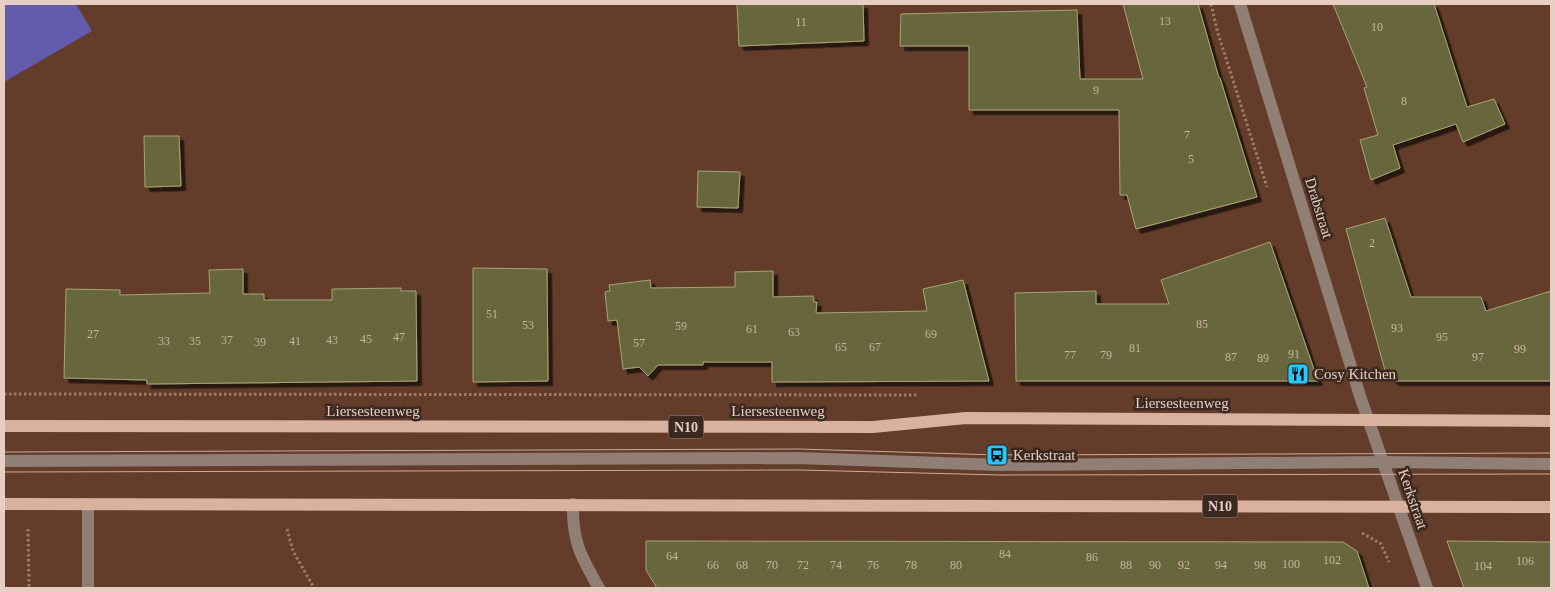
<svg xmlns="http://www.w3.org/2000/svg" width="1555" height="592" font-family="Georgia,serif">
	<defs>
		<filter id="shadow"><feDropShadow dx="4.5" dy="4.5" stdDeviation="0" flood-color="#0009"/></filter>
	</defs>
	<rect width="100%" height="100%" fill="#633d29"/>
	<!-- green -->
	<path fill="#655bac" d="M4,4H76L92,31L4,82Z"/>
	<!-- building -->
	<g fill="#68663c" stroke="#a6a578" filter="url(#shadow)">
		<path d="M737,4H863L864,41L739,46Z"/>
		<path d="M1123,4H1198L1219,78H1220L1257,197L1136,229L1127,195H1120L1119,110H969V46H900L901,14L1077,10L1080,79H1143Z"/>
		<path d="M1333,4H1434L1467,107L1494,99L1505,124L1463,142L1456,124L1393,145L1400,168L1371,180L1360,140L1378,135L1364,88L1367,87Z"/>
		<path d="M144,136H179L181,186L145,187Z"/>
		<path d="M698,171L740,172L738,208L697,207Z"/>
		<path d="M1385,218L1411,297H1481L1486,311L1551,291V381H1395L1386,374L1346,229Z"/>
		<path d="M1270,242L1318,381H1016L1015,293L1096,291V304H1169L1161,280Z"/>
		<path d="M473,268L547,269L548,381L473,382Z"/>
		<path d="M243,269V294H264V300H332V289L401,288V291H416L417,381L147,384V380L64,378L66,289L120,290V295L210,293L209,270Z"/>
		<path d="M773,271V297L813,296L814,302H817L816,313L927,311L923,289L963,280L989,381L772,382V362H703V365H658L648,376L639,367L623,369L617,320L608,321L605,292L610,291L609,285L650,280L651,288L735,287V272Z"/>
		<path d="M646,541L1343,542L1357,551L1369,588H657L646,570Z"/>
		<path d="M1447,541L1551,542V588H1464Z"/>
	</g>
	<g fill="none" stroke-linecap="round" stroke-linejoin="round">
		<!-- path -->
		<g stroke="#9b7b6a" stroke-width="3" stroke-dasharray="2.5 2.5" stroke-linecap="butt">
			<path d="M1211,4L1217,30L1267,187"/>
			<path d="M4,394L918,395"/>
			<path d="M28,529L29,588"/>
			<path d="M287,529L293,551L314,588"/>
			<path d="M1362,533L1381,544L1389,562"/>
		</g>
		<!-- minor -->
		<g stroke="#917e74" stroke-width="12">
			<path d="M1240,4L1360,396L1427,588"/>
			<path d="M4,461L797,458L1001,465L1383,462L1551,464"/>
			<path d="M88,504V588"/>
			<path d="M573,504C572,541 581,557 599,588"/>
		</g>
		<!-- major -->
		<g stroke="#d9b29f" stroke-width="12">
			<path d="M4,426L873,427L966,418L1551,421"/>
			<path d="M4,504L1551,507"/>
		</g>
		<!-- tram -->
		<g stroke="#c7ac9e" stroke-width="1">
			<path d="M4,452L799,449L997,455L1551,453"/>
			<path d="M4,472L800,470L1001,475L1551,474"/>
		</g>
	</g>
	<!-- icons -->
	<defs>
		<g id="restaurant-square" transform="scale(1.125)"><rect x="-9" y="-9" width="18" height="18" rx="4" fill="#25c9fe" stroke="#3b2920"/><path d="M-5-6h1v4h1v-4h1v4h1v-4h1v5L-1.5 .5V6h-2V.5L-5-1ZM5-6V6H3V1.5H1.5Q1.5-4 5-6Z" fill="#111"/></g>
		<g id="bus-square" transform="scale(1.125)"><rect x="-9" y="-9" width="18" height="18" rx="4" fill="#25c9fe" stroke="#3b2920"/><path d="M-5-6H5V4H4V6H2V4H-2V6H-4V4H-5ZM-3.5-4V0h7V-4ZM-3.5 1.2v1.5H-2V1.2ZM2 1.2v1.5H3.5V1.2Z" fill="#111"/></g>
	</defs>
	<g fill-rule="evenodd">
		<use href="#restaurant-square" x="1298" y="374"/>
		<use href="#bus-square" x="997" y="455"/>
	</g>
	<g text-anchor="middle" stroke-width="5" stroke-linejoin="round" paint-order="stroke">
		<!-- number labels -->
		<g font-size="12" fill="#c6b4a0">
			<text x="1165" y="25">13</text>
			<text x="801" y="26">11</text>
			<text x="1377" y="31">10</text>
			<text x="1096" y="94">9</text>
			<text x="1404" y="105">8</text>
			<text x="1187" y="139">7</text>
			<text x="1191" y="163">5</text>
			<text x="1372" y="247">2</text>
			<text x="492" y="318">51</text>
			<text x="1202" y="328">85</text>
			<text x="528" y="329">53</text>
			<text x="681" y="330">59</text>
			<text x="1397" y="332">93</text>
			<text x="752" y="333">61</text>
			<text x="794" y="336">63</text>
			<text x="93" y="338">27</text>
			<text x="931" y="338">69</text>
			<text x="399" y="341">47</text>
			<text x="1442" y="341">95</text>
			<text x="366" y="343">45</text>
			<text x="227" y="344">37</text>
			<text x="332" y="344">43</text>
			<text x="164" y="345">33</text>
			<text x="195" y="345">35</text>
			<text x="295" y="345">41</text>
			<text x="260" y="346">39</text>
			<text x="639" y="347">57</text>
			<text x="841" y="351">65</text>
			<text x="875" y="351">67</text>
			<text x="1135" y="352">81</text>
			<text x="1520" y="353">99</text>
			<text x="1294" y="358">91</text>
			<text x="1070" y="359">77</text>
			<text x="1106" y="359">79</text>
			<text x="1231" y="361">87</text>
			<text x="1478" y="361">97</text>
			<text x="1263" y="362">89</text>
			<text x="1005" y="558">84</text>
			<text x="672" y="560">64</text>
			<text x="1092" y="561">86</text>
			<text x="1332" y="564">102</text>
			<text x="1525" y="565">106</text>
			<text x="1291" y="568">100</text>
			<text x="713" y="569">66</text>
			<text x="742" y="569">68</text>
			<text x="772" y="569">70</text>
			<text x="803" y="569">72</text>
			<text x="836" y="569">74</text>
			<text x="873" y="569">76</text>
			<text x="911" y="569">78</text>
			<text x="956" y="569">80</text>
			<text x="1126" y="569">88</text>
			<text x="1155" y="569">90</text>
			<text x="1184" y="569">92</text>
			<text x="1221" y="569">94</text>
			<text x="1260" y="569">98</text>
			<text x="1483" y="570">104</text>
		</g>
		<!-- shield labels -->
		<g fill="#3b2920" stroke="#b39c91" stroke-width="1">
			<rect x="668.5" y="415.5" width="35" height="23" rx="4"/>
			<rect x="1202.5" y="494.5" width="35" height="23" rx="4"/>
		</g>
		<g font-size="14" font-weight="bold" fill="#e6cec2">
			<text x="686" y="432">N10</text>
			<text x="1220" y="511">N10</text>
		</g>
		<!-- street labels -->
		<g font-size="15" fill="#e6cec2" stroke="#3b2920">
			<text transform="translate(1319 208) rotate(73)" y="5">Drabstraat</text>
			<text x="1182" y="408">Liersesteenweg</text>
			<text x="373" y="416">Liersesteenweg</text>
			<text x="778" y="416">Liersesteenweg</text>
			<text transform="translate(1413 499) rotate(71)" y="5">Kerkstraat</text>
		</g>
		<!-- poi labels -->
		<g font-size="15" fill="#e6cec2" stroke="#3b2920" text-anchor="start">
			<text x="1314" y="379">Cosy Kitchen</text>
			<text x="1013" y="460">Kerkstraat</text>
		</g>
	</g>
	<!-- border -->
	<rect width="1555" height="592" fill="none" stroke="#e6cec2" stroke-width="10"/>
</svg>
